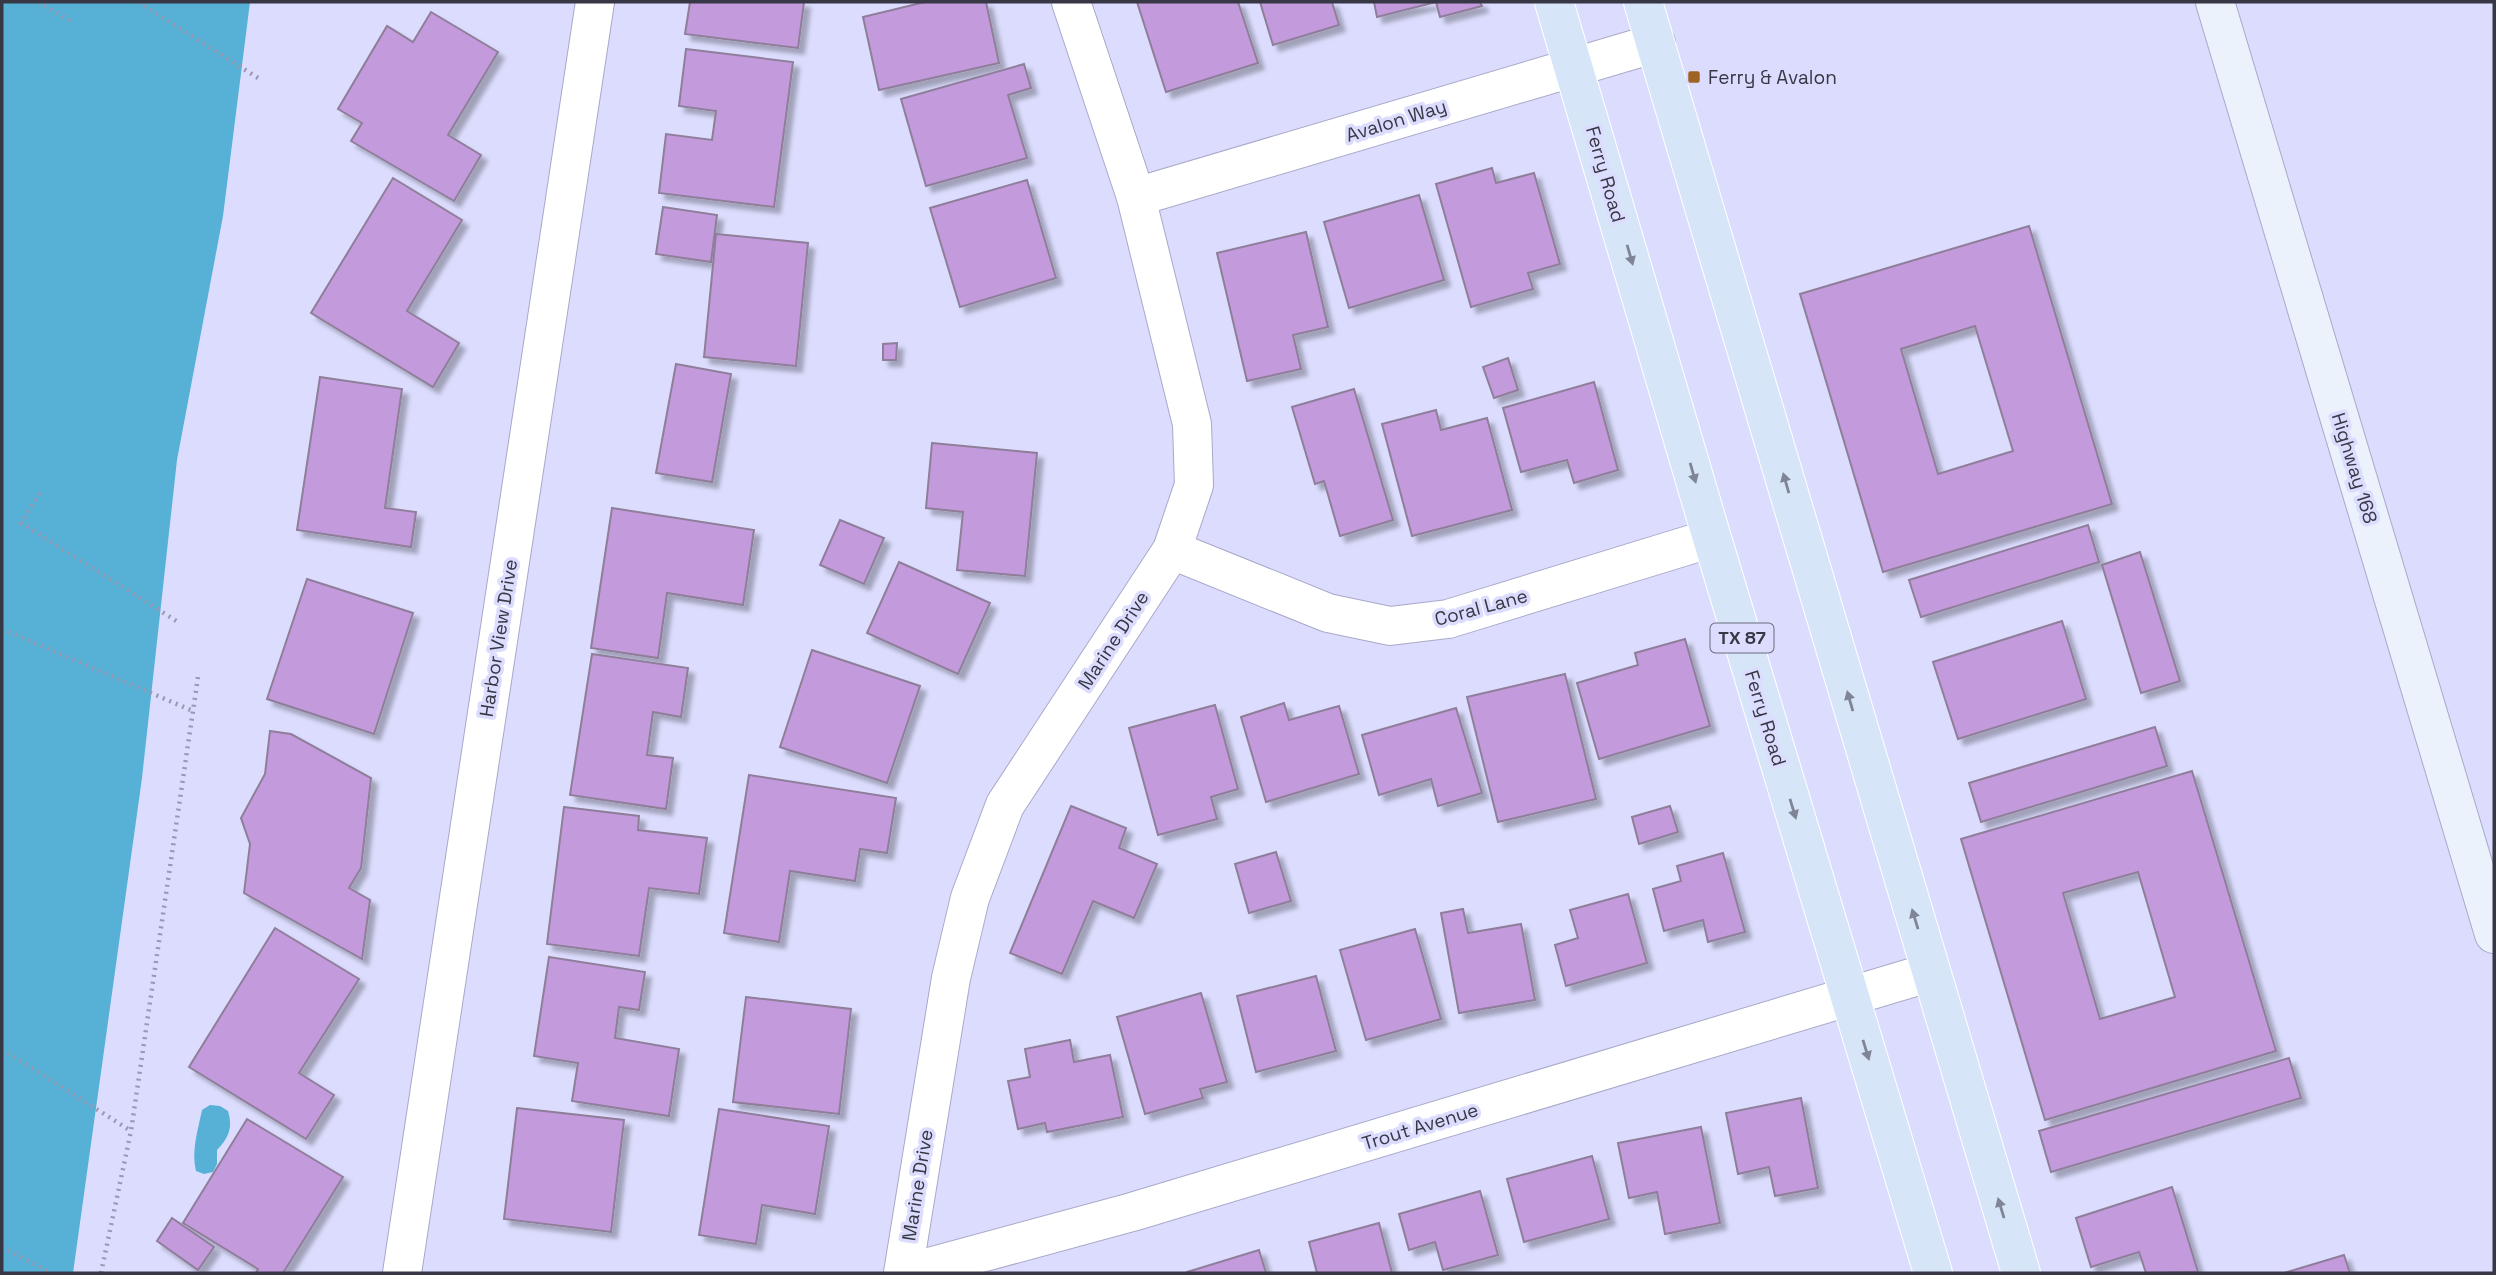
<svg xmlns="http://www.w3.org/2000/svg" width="2496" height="1275" font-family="'Space Grotesk',sans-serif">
	<defs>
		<filter id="shadow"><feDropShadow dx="6" dy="6" stdDeviation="2" flood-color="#0004"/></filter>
	</defs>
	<rect width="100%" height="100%" fill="#dcddfe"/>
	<!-- water -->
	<g fill="#57b0d6">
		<path d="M2,2H250L223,216L177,460L142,778L73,1273H2Z"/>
		<path d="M210,1105L220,1106L228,1111C233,1127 229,1138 217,1150V1164L213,1172L204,1174L196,1171C191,1151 198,1130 202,1110Z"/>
	</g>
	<!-- building -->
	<g fill="#c39bdc" stroke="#8f7e9a" stroke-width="2" fill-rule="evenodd" filter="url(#shadow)">
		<path d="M690,2H804L798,48L685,34Z"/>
		<path d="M925,2H986L999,63L879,90L863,17Z"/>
		<path d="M1137,2H1238L1258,63L1166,92Z"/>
		<path d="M1260,2H1332L1339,25L1273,45Z"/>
		<path d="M1374,2H1480L1482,6L1440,17L1436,2L1377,17Z"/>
		<path d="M431,12L498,52L448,135L481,155L454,201L351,141L362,123L338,109L387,26L413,42Z"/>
		<path d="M686,49L793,62L774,207L659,193L666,134L712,140L716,111L679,106Z"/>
		<path d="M1024,64L1031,88L1008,95L1027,158L926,186L901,99Z"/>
		<path d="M1492,168L1496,183L1534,173L1560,264L1528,273L1533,289L1471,307L1436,184Z"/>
		<path d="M393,178L462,220L407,311L459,343L433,387L311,313Z"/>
		<path d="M1027,180L1056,278L960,307L930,208Z"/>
		<path d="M1419,195L1444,280L1349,308L1324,222Z"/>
		<path d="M663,207L717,215L711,262L656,254Z"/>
		<path d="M2029,226L2112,504L1883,572L1800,294ZM1975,326L2013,451L1938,474L1901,349Z"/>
		<path d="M1306,232L1328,327L1293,335L1301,369L1247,381L1217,253Z"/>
		<path d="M716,234L808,243L796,366L704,357Z"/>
		<path d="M897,343L896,360H883V344Z"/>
		<path d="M1508,358L1518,390L1494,398L1483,367Z"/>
		<path d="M676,364L731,374L712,482L656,473Z"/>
		<path d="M320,377L402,389L385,508L416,512L411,547L297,530Z"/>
		<path d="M1594,382L1618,470L1574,483L1567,460L1521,472L1503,408Z"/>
		<path d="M1354,389L1393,520L1340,536L1324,481L1315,484L1292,407Z"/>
		<path d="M1436,410L1441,430L1487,418L1512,510L1412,536L1382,424Z"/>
		<path d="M932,443L1037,453L1025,576L957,570L963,512L926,508Z"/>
		<path d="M612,508L754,530L743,605L667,593L658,658L591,648Z"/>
		<path d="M840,520L884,538L864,584L820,565Z"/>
		<path d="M2088,525L2099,562L1921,617L1909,580Z"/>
		<path d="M2140,552L2180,681L2141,693L2102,565Z"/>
		<path d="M899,562L990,603L958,674L867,633Z"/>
		<path d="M307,579L413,613L374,734L267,699Z"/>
		<path d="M2062,621L2086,699L1958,739L1933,662Z"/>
		<path d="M1685,639L1710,726L1599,759L1577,683L1638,665L1635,653Z"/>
		<path d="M812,650L920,686L887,783L780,747Z"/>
		<path d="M592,654L688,668L681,717L653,712L647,755L673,758L666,809L570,795Z"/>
		<path d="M1565,674L1596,799L1498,822L1467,697Z"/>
		<path d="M1284,703L1289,720L1339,706L1359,774L1266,802L1241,717Z"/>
		<path d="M1215,705L1238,789L1211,797L1217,819L1158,835L1129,728Z"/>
		<path d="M1456,708L1482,793L1438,806L1431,779L1379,795L1362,735Z"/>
		<path d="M2155,727L2167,766L1981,822L1969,783Z"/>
		<path d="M270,731L291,734L371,778L361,868L349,888L370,900L362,959L244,893L250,844L241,818L265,774Z"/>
		<path d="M2192,771L2276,1051L2045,1120L1961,839ZM2138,872L2175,997L2100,1019L2063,893Z"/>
		<path d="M749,775L896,798L887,853L860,849L855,881L790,871L779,942L724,933Z"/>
		<path d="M1071,806L1126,828L1119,848L1157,864L1134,918L1093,901L1062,974L1010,953Z"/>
		<path d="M1670,806L1678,832L1639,844L1632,817Z"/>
		<path d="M564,807L639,816L638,830L707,838L699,894L649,888L639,956L547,944Z"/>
		<path d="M1276,852L1291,901L1249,913L1235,864Z"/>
		<path d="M1723,853L1745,932L1708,942L1703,920L1664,931L1653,889L1681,881L1677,866Z"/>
		<path d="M1628,894L1647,963L1566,986L1555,945L1578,938L1570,910Z"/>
		<path d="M1463,909L1468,933L1521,924L1535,1000L1459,1013L1441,913Z"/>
		<path d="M275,928L359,979L299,1073L334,1095L306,1139L189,1067Z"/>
		<path d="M1415,929L1441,1019L1366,1040L1340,950Z"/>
		<path d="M549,957L645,972L639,1010L619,1007L615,1038L679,1049L669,1116L572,1101L578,1063L534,1056Z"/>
		<path d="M1316,976L1336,1051L1256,1072L1237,996Z"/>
		<path d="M1201,993L1227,1082L1200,1089L1203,1098L1145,1114L1117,1017Z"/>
		<path d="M746,997L851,1009L839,1114L733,1102Z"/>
		<path d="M1070,1040L1074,1062L1110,1055L1123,1117L1047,1132L1045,1123L1018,1129L1008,1081L1030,1077L1025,1049Z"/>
		<path d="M2289,1058L2301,1098L2051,1172L2039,1131Z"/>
		<path d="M1801,1098L1818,1188L1775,1196L1769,1167L1738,1174L1726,1113Z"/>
		<path d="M517,1108L624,1120L611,1232L504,1219Z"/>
		<path d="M719,1109L829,1126L815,1214L762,1205L756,1244L699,1235Z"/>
		<path d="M247,1119L343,1177L283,1273H256L258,1269L183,1223Z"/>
		<path d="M1701,1127L1720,1223L1665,1234L1657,1192L1629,1198L1618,1143Z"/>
		<path d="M1592,1156L1609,1219L1524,1242L1507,1179Z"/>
		<path d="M2172,1187L2198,1272L2146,1273L2139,1252L2091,1267L2076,1218Z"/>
		<path d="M1480,1191L1498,1255L1443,1270L1435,1242L1409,1250L1399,1214Z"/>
		<path d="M172,1218L214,1247L198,1270L157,1241Z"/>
		<path d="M1379,1223L1392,1273H1317L1309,1242Z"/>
		<path d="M1259,1250L1266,1273H1187V1272Z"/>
		<path d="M2344,1255L2350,1273H2284Z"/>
	</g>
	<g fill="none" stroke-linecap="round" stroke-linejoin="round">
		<!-- street casing -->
		<g stroke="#a8a9c9" stroke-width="40">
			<g id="street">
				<path d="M1136,197L1656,43"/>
				<path d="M1172,550L1328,613L1390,626L1448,619L1712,538"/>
				<path d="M402,1273L595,2"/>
				<path d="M903,1273L951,978L970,898L1005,805L1172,550L1194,485L1192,424L1136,197L1071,2"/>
				<path d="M907,1273L1132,1212L1931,972"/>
			</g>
		</g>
		<!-- secondary casing -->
		<g stroke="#a8a9c9" stroke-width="40">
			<path id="secondary" d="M2215,2L2494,934"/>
		</g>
		<!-- primary casing -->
		<g stroke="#fff" stroke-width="40">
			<g id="primary">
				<path d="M1554,2L1712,538L1933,1273"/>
				<path d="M1643,2L2021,1273"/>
			</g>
		</g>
		<!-- path -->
		<g stroke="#9798b1" stroke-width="4.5" stroke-dasharray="2 5" stroke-linecap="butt">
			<path d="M38,2L71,21"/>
			<path d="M138,2L258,78"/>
			<path d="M40,493L21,523L178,622"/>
			<path d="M2,629L193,711"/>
			<path d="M2,1049L131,1131"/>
			<path d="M2,1247L51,1273"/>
			<path d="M101,1273L131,1131L198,677"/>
		</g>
		<!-- street -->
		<use href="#street" stroke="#fff" stroke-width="38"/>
		<!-- secondary -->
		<use href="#secondary" stroke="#ebf2fc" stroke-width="38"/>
		<!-- primary -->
		<use href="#primary" stroke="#d7e5f9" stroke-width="38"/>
	</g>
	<!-- one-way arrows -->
	<defs><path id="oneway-solid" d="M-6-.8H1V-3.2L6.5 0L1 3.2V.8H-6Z" transform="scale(1.75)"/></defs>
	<g fill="#7f8596">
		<use href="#oneway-solid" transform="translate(1630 255) rotate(74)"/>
		<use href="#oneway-solid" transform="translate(1693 473) rotate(74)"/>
		<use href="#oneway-solid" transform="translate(1786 483) rotate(-106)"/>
		<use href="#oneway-solid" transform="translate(1850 701) rotate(-106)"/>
		<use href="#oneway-solid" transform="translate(1793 809) rotate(73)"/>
		<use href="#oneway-solid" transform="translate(1915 919) rotate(-107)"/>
		<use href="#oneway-solid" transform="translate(1866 1050) rotate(73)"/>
		<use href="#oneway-solid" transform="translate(2001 1208) rotate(-107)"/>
	</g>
	<!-- markers -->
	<rect fill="#9f6325" stroke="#dcddfe" stroke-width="2.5" x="1687" y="70" width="14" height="14" rx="3.5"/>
	<g text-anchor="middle" stroke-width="7" stroke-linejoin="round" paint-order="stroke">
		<!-- shield labels -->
		<rect fill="#dcddfe" stroke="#68697c" stroke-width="2" x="1710.5" y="623.5" width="63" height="29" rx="5"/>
		<g font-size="18" font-weight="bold" fill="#373745">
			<text x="1742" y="644">TX 87</text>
		</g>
		<!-- poi labels -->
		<g font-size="19" fill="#373745" stroke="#dcddfe" text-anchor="start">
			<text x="1708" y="84">Ferry &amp; Avalon</text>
		</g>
		<!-- street labels -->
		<g font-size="19" fill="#373745" stroke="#dcddfe">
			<text transform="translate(1396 120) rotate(-17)" y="7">Avalon Way</text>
			<text transform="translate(1606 174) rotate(74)" y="7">Ferry Road</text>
			<text transform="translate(2355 468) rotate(73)" y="7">Highway 168</text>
			<text transform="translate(1481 607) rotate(-15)" y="7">Coral Lane</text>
			<text transform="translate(498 638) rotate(-81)" y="7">Harbor View Drive</text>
			<text transform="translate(1113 640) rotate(-57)" y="7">Marine Drive</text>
			<text transform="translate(1766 718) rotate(73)" y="7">Ferry Road</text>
			<text transform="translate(1420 1126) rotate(-17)" y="7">Trout Avenue</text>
			<text transform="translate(917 1185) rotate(-81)" y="7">Marine Drive</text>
		</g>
	</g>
	<!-- border -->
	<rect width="2496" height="1275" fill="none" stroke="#373745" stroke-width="7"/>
</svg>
